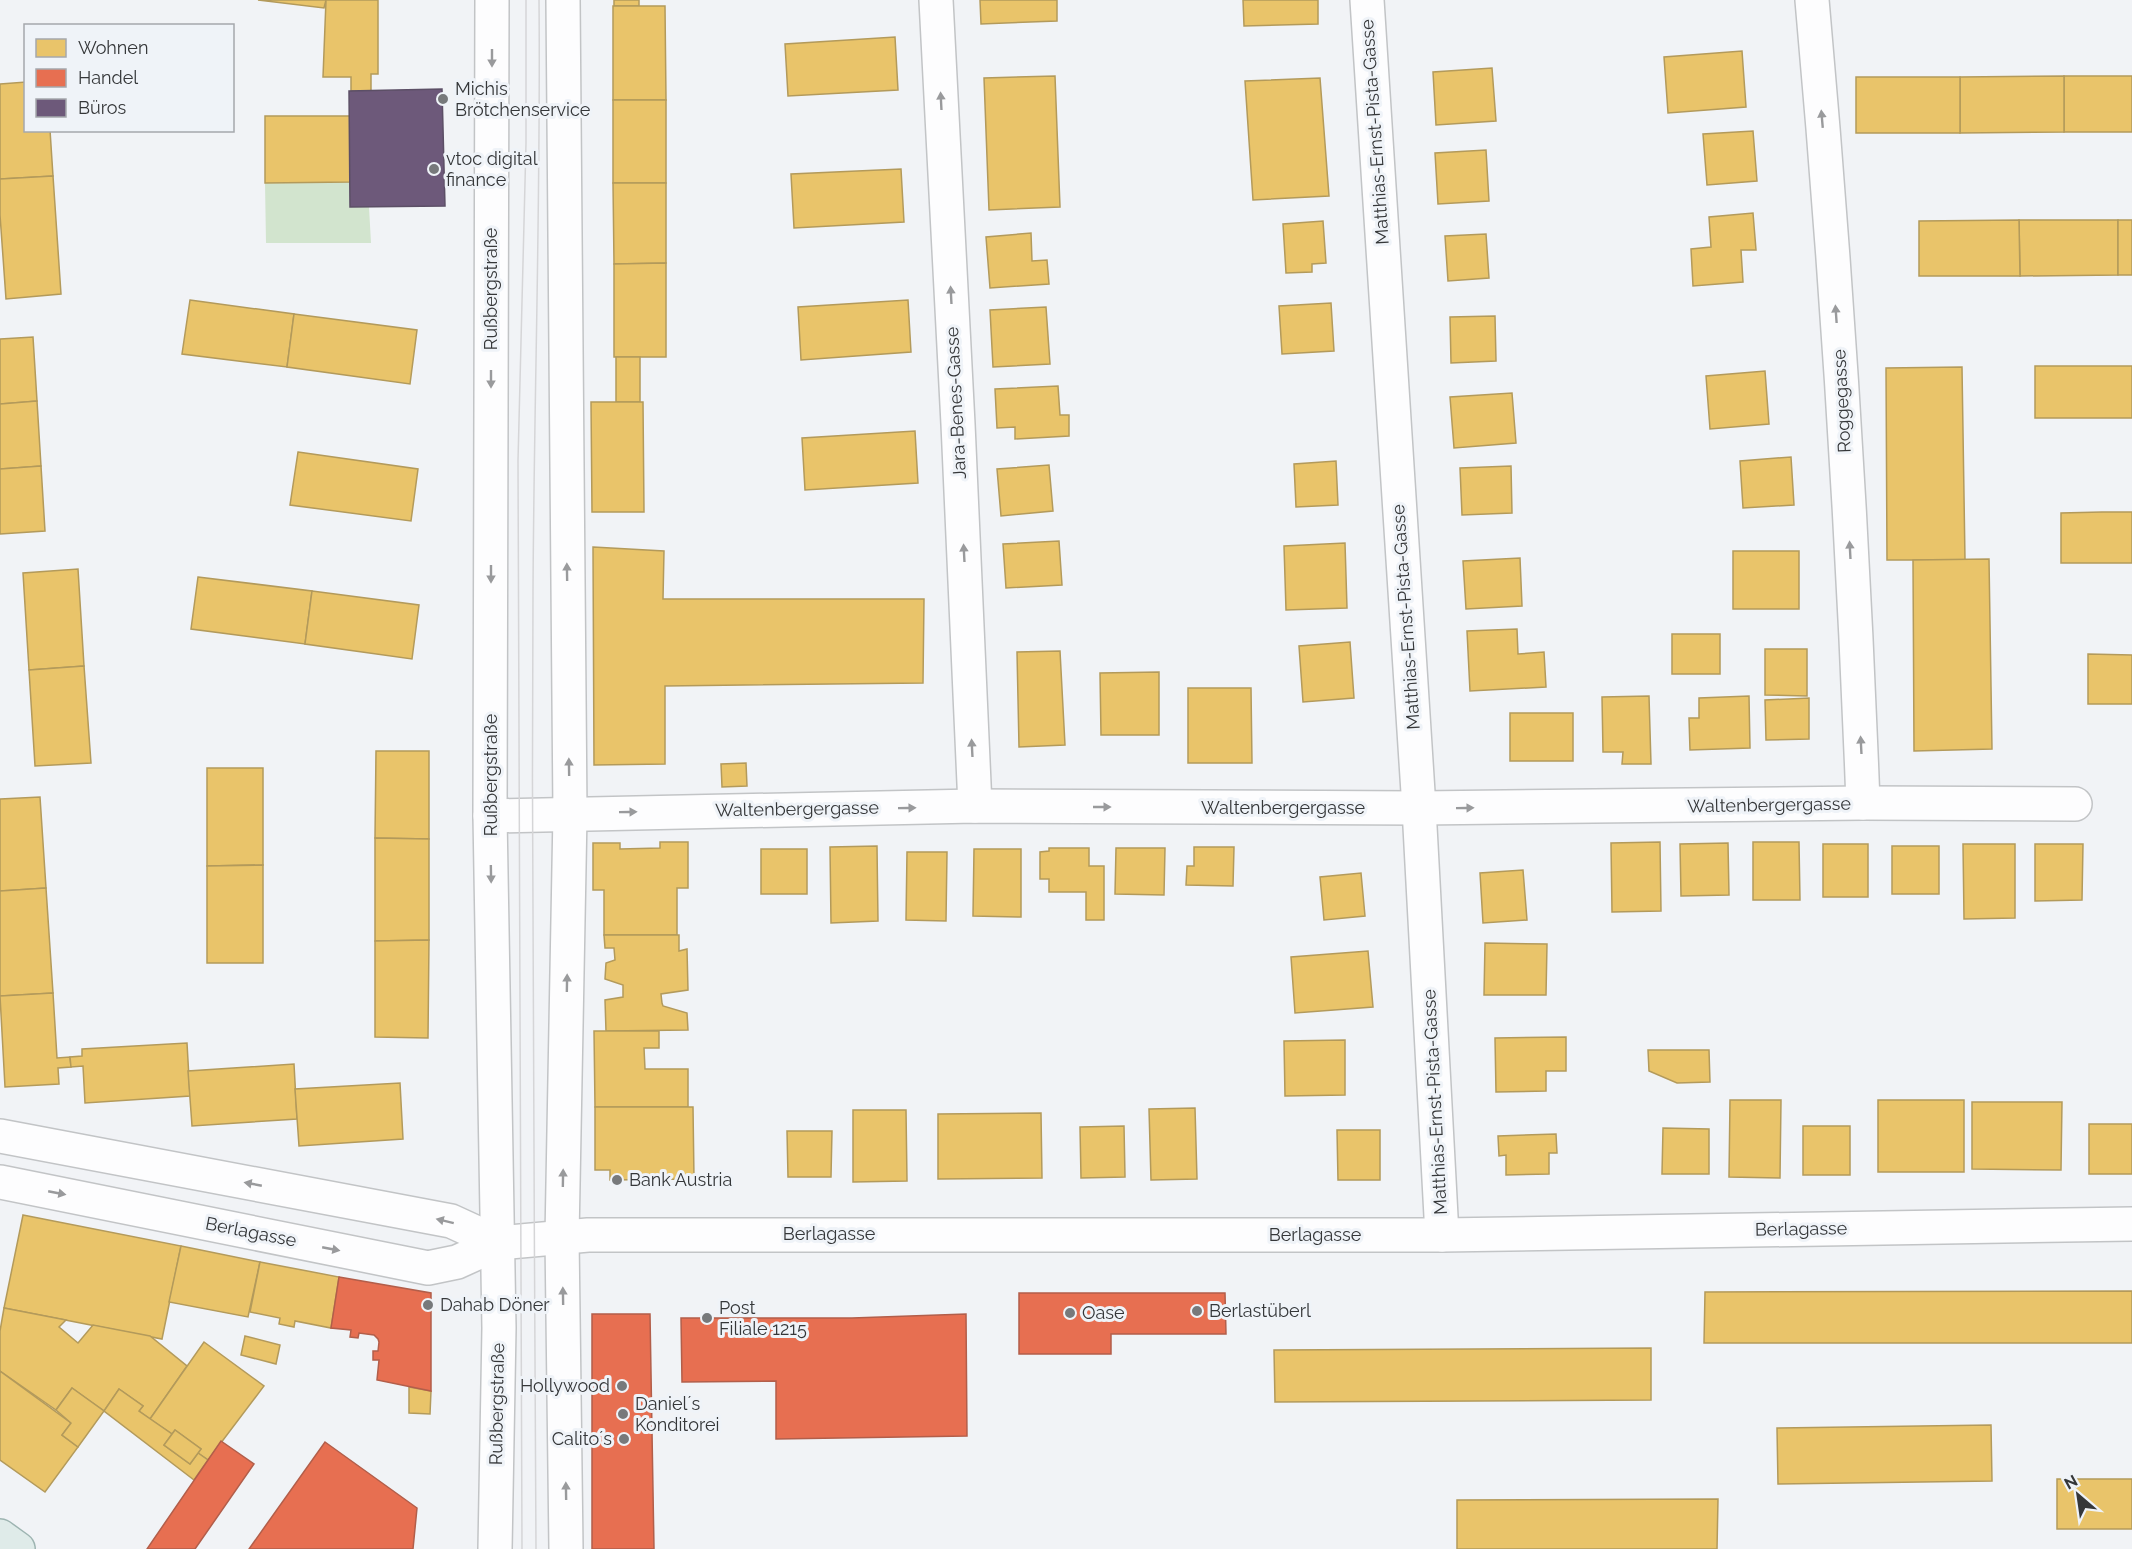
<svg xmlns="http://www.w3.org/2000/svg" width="2132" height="1549" font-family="Raleway,sans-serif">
	<rect width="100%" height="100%" fill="#f1f3f6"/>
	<!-- green -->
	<path fill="#d2e4ce" d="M350,182V207H369L371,243H266L265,183Z"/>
	<!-- homes -->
	<g fill="#e9c46a" stroke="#b39a5b" stroke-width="1.5">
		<path d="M258,0H326L324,8Z"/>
		<path d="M326,0H378V74H371V91H351V77H323Z"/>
		<rect x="614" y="0" width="25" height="6"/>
		<path d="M980,0H1057V21L981,24Z"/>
		<path d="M1243,0H1318V24L1244,26Z"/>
		<path d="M613,6H665L666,100H613Z"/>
		<path d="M895,37L898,90L788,96L785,44Z"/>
		<path d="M1742,51L1746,107L1668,113L1664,57Z"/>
		<path d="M1492,68L1496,121L1436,125L1433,72Z"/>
		<path d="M1055,76L1060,207L989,210L984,78Z"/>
		<rect x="2064" y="76" width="68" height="56"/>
		<path d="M2064,76V132L1960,133V77Z"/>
		<rect x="1856" y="77" width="104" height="56"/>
		<path d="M1320,78L1329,196L1253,200L1245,81Z"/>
		<path d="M26,82V130H50L53,176L0,179V84Z"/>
		<rect x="613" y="100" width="53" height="83"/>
		<path d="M265,116H350V182L265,183Z"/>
		<path d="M1753,131L1757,181L1707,185L1703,134Z"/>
		<path d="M1486,150L1489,201L1438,204L1435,153Z"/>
		<path d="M901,169L904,222L794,228L791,174Z"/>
		<path d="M53,176L61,294L6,299L0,215V179Z"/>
		<path d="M613,183H666V263L614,264Z"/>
		<path d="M1753,213L1756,250H1741L1743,282L1693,286L1691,249L1711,247L1709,217Z"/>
		<path d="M2019,220H2118V275L2020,276Z"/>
		<path d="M2019,220L2020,276H1919V221Z"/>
		<rect x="2118" y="220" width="14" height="55"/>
		<path d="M1323,221L1326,263L1312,264V272L1286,273L1283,224Z"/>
		<path d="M1031,233L1032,261L1047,260L1049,284L990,288L986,237Z"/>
		<path d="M1486,234L1489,278L1448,281L1445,236Z"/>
		<path d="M666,263V357H614V264Z"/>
		<path d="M190,300L294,314L287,367L182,354Z"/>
		<path d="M908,300L911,352L801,360L798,307Z"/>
		<path d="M1331,303L1334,351L1282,354L1279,306Z"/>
		<path d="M1046,307L1050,364L993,367L990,310Z"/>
		<path d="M294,314L417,330L410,384L287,367Z"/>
		<path d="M1495,316L1496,361L1451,363L1450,317Z"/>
		<path d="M33,337L37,401L0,404V339Z"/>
		<rect x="616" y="357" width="24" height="45"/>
		<rect x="2035" y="366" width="97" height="52"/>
		<path d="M1962,367L1965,560H1887L1886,368Z"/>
		<path d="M1765,371L1769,424L1710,429L1706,376Z"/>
		<path d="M1058,386L1060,415H1069V436L1015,439V427L997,428L995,389Z"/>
		<path d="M1512,393L1516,443L1454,448L1450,397Z"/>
		<path d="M37,401L41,466L0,469V404Z"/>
		<path d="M591,402H643L644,512H592Z"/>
		<path d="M915,431L918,483L805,490L802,438Z"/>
		<path d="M298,452L418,469L411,521L290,505Z"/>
		<path d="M1791,457L1794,505L1743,508L1740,461Z"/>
		<path d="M1336,461L1338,505L1296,507L1294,464Z"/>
		<path d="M1049,465L1053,511L1001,516L997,469Z"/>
		<path d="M41,466L45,531L0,534V469Z"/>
		<path d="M1511,466L1512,513L1462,515L1460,468Z"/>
		<path d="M2102,512H2132V563H2061V513Z"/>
		<path d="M1059,541L1062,585L1006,588L1003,544Z"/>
		<path d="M1345,543L1347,608L1286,610L1284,546Z"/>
		<path d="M593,547L664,551L663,599H924L923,683L665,686V764L594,765Z"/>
		<rect x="1733" y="551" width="66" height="58"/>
		<path d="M1520,558L1522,606L1466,609L1463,561Z"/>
		<path d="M1989,559L1992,749L1914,751L1913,560Z"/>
		<path d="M78,569L84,666L29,670L23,573Z"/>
		<path d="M198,577L312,591L305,644L191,629Z"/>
		<path d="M312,591L419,605L412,659L305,644Z"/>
		<path d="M1517,629L1518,654L1544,652L1546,687L1470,691L1467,631Z"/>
		<rect x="1672" y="634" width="48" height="40"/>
		<path d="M1350,642L1354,698L1303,702L1299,646Z"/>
		<path d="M1765,649H1807V696L1765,695Z"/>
		<path d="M1060,651L1065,745L1019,747L1017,652Z"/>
		<path d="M2088,654L2132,655V704H2088Z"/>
		<path d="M84,666L91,763L35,766L29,670Z"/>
		<path d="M1159,672V735H1101L1100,673Z"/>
		<path d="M1188,688H1251L1252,763H1188Z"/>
		<path d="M1649,696L1651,764H1622L1623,752H1603L1602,697Z"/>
		<path d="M1749,696L1750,748L1690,750L1689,718H1699V698Z"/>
		<path d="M1809,698V739L1766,740L1765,700Z"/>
		<rect x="1510" y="713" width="63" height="48"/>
		<path d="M376,751H429V839L375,838Z"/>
		<path d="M746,763L747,786L722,787L721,764Z"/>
		<path d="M207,768H263V865L207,866Z"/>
		<path d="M40,797L46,888L0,891V799Z"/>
		<path d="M375,838L429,839V940L375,941Z"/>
		<path d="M660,842H688V888H677V935H604V890H593V843H620V849L660,848Z"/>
		<path d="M1660,842L1661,911L1612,912L1611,843Z"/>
		<path d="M1753,842H1799L1800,900H1753Z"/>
		<path d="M1728,843L1729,895L1681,896L1680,844Z"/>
		<rect x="1823" y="844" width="45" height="53"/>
		<path d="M1963,844H2015V918L1964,919Z"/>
		<path d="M2035,844H2083L2082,900L2035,901Z"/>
		<path d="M877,846L878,921L831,923L830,847Z"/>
		<rect x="1892" y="846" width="47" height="48"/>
		<path d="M1194,847H1234L1233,886L1186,885L1187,866H1194Z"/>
		<path d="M1049,848H1089V866H1104V920H1086V892H1049V879H1040V852L1049,851Z"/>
		<path d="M1116,848H1165L1164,895L1115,894Z"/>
		<rect x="761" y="849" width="46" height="45"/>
		<path d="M974,849H1021V917L973,916Z"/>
		<path d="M907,852H947L946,921L906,920Z"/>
		<path d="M263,865V963H207V866Z"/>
		<path d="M1523,870L1527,920L1483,923L1480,873Z"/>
		<path d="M1361,873L1365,916L1324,920L1320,877Z"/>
		<path d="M46,888L53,993L0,996V891Z"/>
		<path d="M604,935H679V951L687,949L688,990L661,994L662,1003L663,1006L687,1013L688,1030L606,1031L605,1000L623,997V985L605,979L606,963L615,960L614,948H605Z"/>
		<path d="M429,940L428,1038L375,1037V941Z"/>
		<path d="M1485,943L1547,944L1546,995H1484Z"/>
		<path d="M1368,951L1373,1007L1295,1013L1291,957Z"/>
		<path d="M53,993L57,1058L70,1057L71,1067L58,1068L59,1084L5,1087L0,996Z"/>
		<path d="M594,1031H659V1048H644L645,1069H688V1107H595Z"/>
		<path d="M1566,1037V1071H1546V1091L1496,1092L1495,1038Z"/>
		<path d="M1345,1040V1095L1285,1096L1284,1041Z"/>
		<path d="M187,1043L190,1096L85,1103L83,1066L71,1067L70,1057L82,1056V1049Z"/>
		<path d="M1648,1050H1709L1710,1082L1677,1083L1649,1071Z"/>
		<path d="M294,1064L297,1119L192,1126L188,1071Z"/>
		<path d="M400,1083L403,1139L299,1146L295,1089Z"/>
		<path d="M1730,1100H1781L1780,1178L1729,1177Z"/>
		<rect x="1878" y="1100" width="86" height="72"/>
		<path d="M1972,1102H2062L2061,1170L1972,1169Z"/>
		<path d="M595,1107H693L694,1179L610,1180V1170H595Z"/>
		<path d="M1195,1108L1197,1179L1151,1180L1149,1109Z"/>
		<path d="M853,1110H906L907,1181L853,1182Z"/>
		<path d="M1041,1113L1042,1178L938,1179V1114Z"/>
		<rect x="2089" y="1124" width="43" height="50"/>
		<path d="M1124,1126L1125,1177L1081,1178L1080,1127Z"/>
		<rect x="1803" y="1126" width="47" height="49"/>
		<path d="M1663,1128L1709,1129V1174H1662Z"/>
		<path d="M1337,1130H1380V1180H1338Z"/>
		<path d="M787,1131H832L831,1177H788Z"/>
		<path d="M1556,1134L1557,1153H1549V1174L1506,1175V1155L1499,1156L1498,1136Z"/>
		<path d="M23,1215L181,1246L162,1339L4,1308Z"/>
		<path d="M181,1246L260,1262L248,1317L169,1302Z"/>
		<path d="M260,1262L339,1277L331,1328L295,1321L294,1327L279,1324L280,1318L250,1312Z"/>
		<path d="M2132,1291V1343H1704L1705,1292Z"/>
		<path d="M4,1308L66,1320L59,1327L78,1343L93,1325L150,1336L187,1366L150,1419L139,1411L143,1406L119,1389L104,1411L72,1388L56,1410L0,1371V1331Z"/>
		<path d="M245,1336L280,1345L276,1364L241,1355Z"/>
		<path d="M204,1342L264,1386L208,1460L198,1453L201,1449L175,1430L172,1434L150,1419Z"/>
		<path d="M1651,1348V1400L1275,1402L1274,1350Z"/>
		<path d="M0,1371L71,1423L62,1435L78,1447L45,1492L0,1460Z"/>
		<path d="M409,1387L431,1391L430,1414L409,1413Z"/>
		<path d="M72,1388L104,1411L78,1447L62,1435L71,1423L56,1410Z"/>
		<path d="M119,1389L143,1406L139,1411L172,1434L164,1445L190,1464L198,1453L208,1460L194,1480L104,1411Z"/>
		<path d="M1991,1425L1992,1481L1778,1484L1777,1428Z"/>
		<path d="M175,1430L201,1449L190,1464L164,1445Z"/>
		<rect x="2057" y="1479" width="75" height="50"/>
		<path d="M1718,1499L1717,1549H1457V1500Z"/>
	</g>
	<!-- shops -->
	<g fill="#e76f51" stroke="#b25e4a" stroke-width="1.5">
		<path d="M339,1277L431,1293V1391L377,1380L379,1360H373V1351H378L379,1342L378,1339L374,1335L359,1333L358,1338L350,1337L351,1330L331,1328Z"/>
		<path d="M1019,1293H1225L1226,1334H1111V1354H1019Z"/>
		<path d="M592,1314H650L654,1549H592Z"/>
		<path d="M966,1314L967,1436L776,1439V1381L682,1382L681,1318H852Z"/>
		<path d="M221,1441L254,1464L195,1549H147Z"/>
		<path d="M325,1442L417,1508L413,1549H249Z"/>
	</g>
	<!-- offices -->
	<path fill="#6d597a" stroke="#5c4f66" stroke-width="1.5" d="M442,89L445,206L350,207L349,91Z"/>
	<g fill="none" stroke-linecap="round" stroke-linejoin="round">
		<!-- street casing -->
		<g stroke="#c2c4c6" stroke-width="36">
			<g id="street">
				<path d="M936,0L958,424L975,806"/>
				<path d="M1367,0L1419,808L1442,1235"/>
				<path d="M1812,0C1836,267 1853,535 1863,803"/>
				<path d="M490,816L975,806L1419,808L1863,803L2075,804"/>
				<path d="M0,1136L451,1221L499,1243"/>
				<path d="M0,1182L428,1268L457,1262L499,1243L588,1235H1442L2132,1224"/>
			</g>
		</g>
		<!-- secondary casing -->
		<g stroke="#c2c4c6" stroke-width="36">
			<g id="secondary">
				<path d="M492,0L490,816L499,1328L495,1549"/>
				<path d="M563,0L570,814L562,1237L566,1549"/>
			</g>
		</g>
		<!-- primary casing -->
		<g stroke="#9db4b1" stroke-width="36">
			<path id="primary" d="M0,1536L18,1549"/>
		</g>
		<!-- street -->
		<use href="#street" stroke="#fdfdfe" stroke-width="33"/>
		<!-- secondary -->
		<use href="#secondary" stroke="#fdfdfe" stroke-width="33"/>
		<!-- primary -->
		<use href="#primary" stroke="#dfebe9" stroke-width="33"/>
		<!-- tram -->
		<g stroke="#d5d5d7" stroke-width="1.5">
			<path d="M522,1549L518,461L526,143V0"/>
			<path d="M536,1549C535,1230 531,911 533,592C534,394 541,197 539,0"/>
		</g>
	</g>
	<!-- one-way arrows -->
	<defs><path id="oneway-solid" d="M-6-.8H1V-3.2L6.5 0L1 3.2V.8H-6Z" transform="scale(1.5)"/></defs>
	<g fill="#999a9c">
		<use href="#oneway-solid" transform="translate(492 58) rotate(90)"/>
		<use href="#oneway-solid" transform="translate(941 101) rotate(-93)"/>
		<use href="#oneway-solid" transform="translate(1822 119) rotate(-95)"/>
		<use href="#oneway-solid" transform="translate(951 295) rotate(-93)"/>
		<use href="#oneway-solid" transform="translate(1836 314) rotate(-94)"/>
		<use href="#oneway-solid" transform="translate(491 379) rotate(90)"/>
		<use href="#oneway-solid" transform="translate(1850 550) rotate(-93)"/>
		<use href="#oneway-solid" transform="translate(964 553) rotate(-93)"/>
		<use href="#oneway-solid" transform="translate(567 572) rotate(-91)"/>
		<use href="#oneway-solid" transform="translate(491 574) rotate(90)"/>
		<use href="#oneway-solid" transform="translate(1861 745) rotate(-93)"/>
		<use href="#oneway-solid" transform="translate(972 748) rotate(-93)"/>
		<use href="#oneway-solid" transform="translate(569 767) rotate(-91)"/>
		<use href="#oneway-solid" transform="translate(1102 807)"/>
		<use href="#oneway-solid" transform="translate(907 808) rotate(-1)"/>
		<use href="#oneway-solid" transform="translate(1465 808) rotate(-1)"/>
		<use href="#oneway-solid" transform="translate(628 812) rotate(-1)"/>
		<use href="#oneway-solid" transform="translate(491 874) rotate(89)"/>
		<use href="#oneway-solid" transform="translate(567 983) rotate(-89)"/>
		<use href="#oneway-solid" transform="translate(563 1178) rotate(-89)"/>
		<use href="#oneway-solid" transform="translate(253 1184) rotate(-169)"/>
		<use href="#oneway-solid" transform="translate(57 1193) rotate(11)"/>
		<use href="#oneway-solid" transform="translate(445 1221) rotate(-166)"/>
		<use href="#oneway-solid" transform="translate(331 1249) rotate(11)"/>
		<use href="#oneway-solid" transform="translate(563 1296) rotate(-91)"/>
		<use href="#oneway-solid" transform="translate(566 1491) rotate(-91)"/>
	</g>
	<!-- markers -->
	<g fill="#77797b" stroke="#eff3f8" stroke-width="2">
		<circle cx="443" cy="99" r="6"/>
		<circle cx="434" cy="169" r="6"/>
		<circle cx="617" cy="1180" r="6"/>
		<circle cx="428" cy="1305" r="6"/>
		<circle cx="1197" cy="1311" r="6"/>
		<circle cx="1070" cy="1313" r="6"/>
		<circle cx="707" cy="1318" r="6"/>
		<circle cx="622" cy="1386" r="6"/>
		<circle cx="623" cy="1414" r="6"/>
		<circle cx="624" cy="1439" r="6"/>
	</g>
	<g text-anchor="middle" stroke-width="6" stroke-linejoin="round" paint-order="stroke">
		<!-- poi labels -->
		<g font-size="18" fill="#353739" stroke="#eff3f8" text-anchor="start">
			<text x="455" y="95">Michis<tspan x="455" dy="21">Brötchenservice</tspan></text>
			<text x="446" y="165">vtoc digital<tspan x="446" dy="21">finance</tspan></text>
			<text x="629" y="1186">Bank Austria</text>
			<text x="440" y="1311">Dahab Döner</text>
			<text x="719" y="1314">Post<tspan x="719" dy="21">Filiale 1215</tspan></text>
			<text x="1209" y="1317">Berlastüberl</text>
			<text x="1082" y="1319">Oase</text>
			<text x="610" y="1392" text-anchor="end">Hollywood</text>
			<text x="635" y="1410">Daniel´s<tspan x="635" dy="21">Konditorei</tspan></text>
			<text x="612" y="1445" text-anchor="end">Calito´s</text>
		</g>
		<!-- street labels -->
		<g font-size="18" fill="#353739" stroke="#eff3f8">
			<text transform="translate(1375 132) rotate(-94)" y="6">Matthias-Ernst-Pista-Gasse</text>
			<text transform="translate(491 289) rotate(-90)" y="6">Rußbergstraße</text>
			<text transform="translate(1842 401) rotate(-93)" y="6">Roggegasse</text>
			<text transform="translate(956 403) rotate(-93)" y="6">Jara-Benes-Gasse</text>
			<text transform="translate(1406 617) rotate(-94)" y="6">Matthias-Ernst-Pista-Gasse</text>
			<text transform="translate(491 775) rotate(-90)" y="6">Rußbergstraße</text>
			<text transform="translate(1769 805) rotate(-1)" y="6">Waltenbergergasse</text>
			<text x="1283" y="814">Waltenbergergasse</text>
			<text transform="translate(797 809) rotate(-1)" y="6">Waltenbergergasse</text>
			<text transform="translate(1435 1102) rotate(-93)" y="6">Matthias-Ernst-Pista-Gasse</text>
			<text transform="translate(1801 1229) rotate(-1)" y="6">Berlagasse</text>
			<text transform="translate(251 1232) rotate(11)" y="6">Berlagasse</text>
			<text x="829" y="1240">Berlagasse</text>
			<text x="1315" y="1241">Berlagasse</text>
			<text transform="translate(497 1404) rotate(-89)" y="6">Rußbergstraße</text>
		</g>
	</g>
	<!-- legend -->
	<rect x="24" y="24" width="210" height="108" fill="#eff3f8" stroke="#a5a8ac" stroke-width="1.5"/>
	<rect x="36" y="39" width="30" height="18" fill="#e9c46a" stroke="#a5a8ac" stroke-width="1.5"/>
	<text x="78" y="54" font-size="18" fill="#353739">Wohnen</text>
	<rect x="36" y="69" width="30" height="18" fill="#e76f51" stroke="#a5a8ac" stroke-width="1.5"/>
	<text x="78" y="84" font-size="18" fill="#353739">Handel</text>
	<rect x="36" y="99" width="30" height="18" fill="#6d597a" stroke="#a5a8ac" stroke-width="1.5"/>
	<text x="78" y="114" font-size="18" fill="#353739">Büros</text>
	<!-- north arrow -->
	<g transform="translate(2078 1495) rotate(331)" stroke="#eff3f8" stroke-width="4.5" paint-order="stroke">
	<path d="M0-4.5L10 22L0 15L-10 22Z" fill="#353739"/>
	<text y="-9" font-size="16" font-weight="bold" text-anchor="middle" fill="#353739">N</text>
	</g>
</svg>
